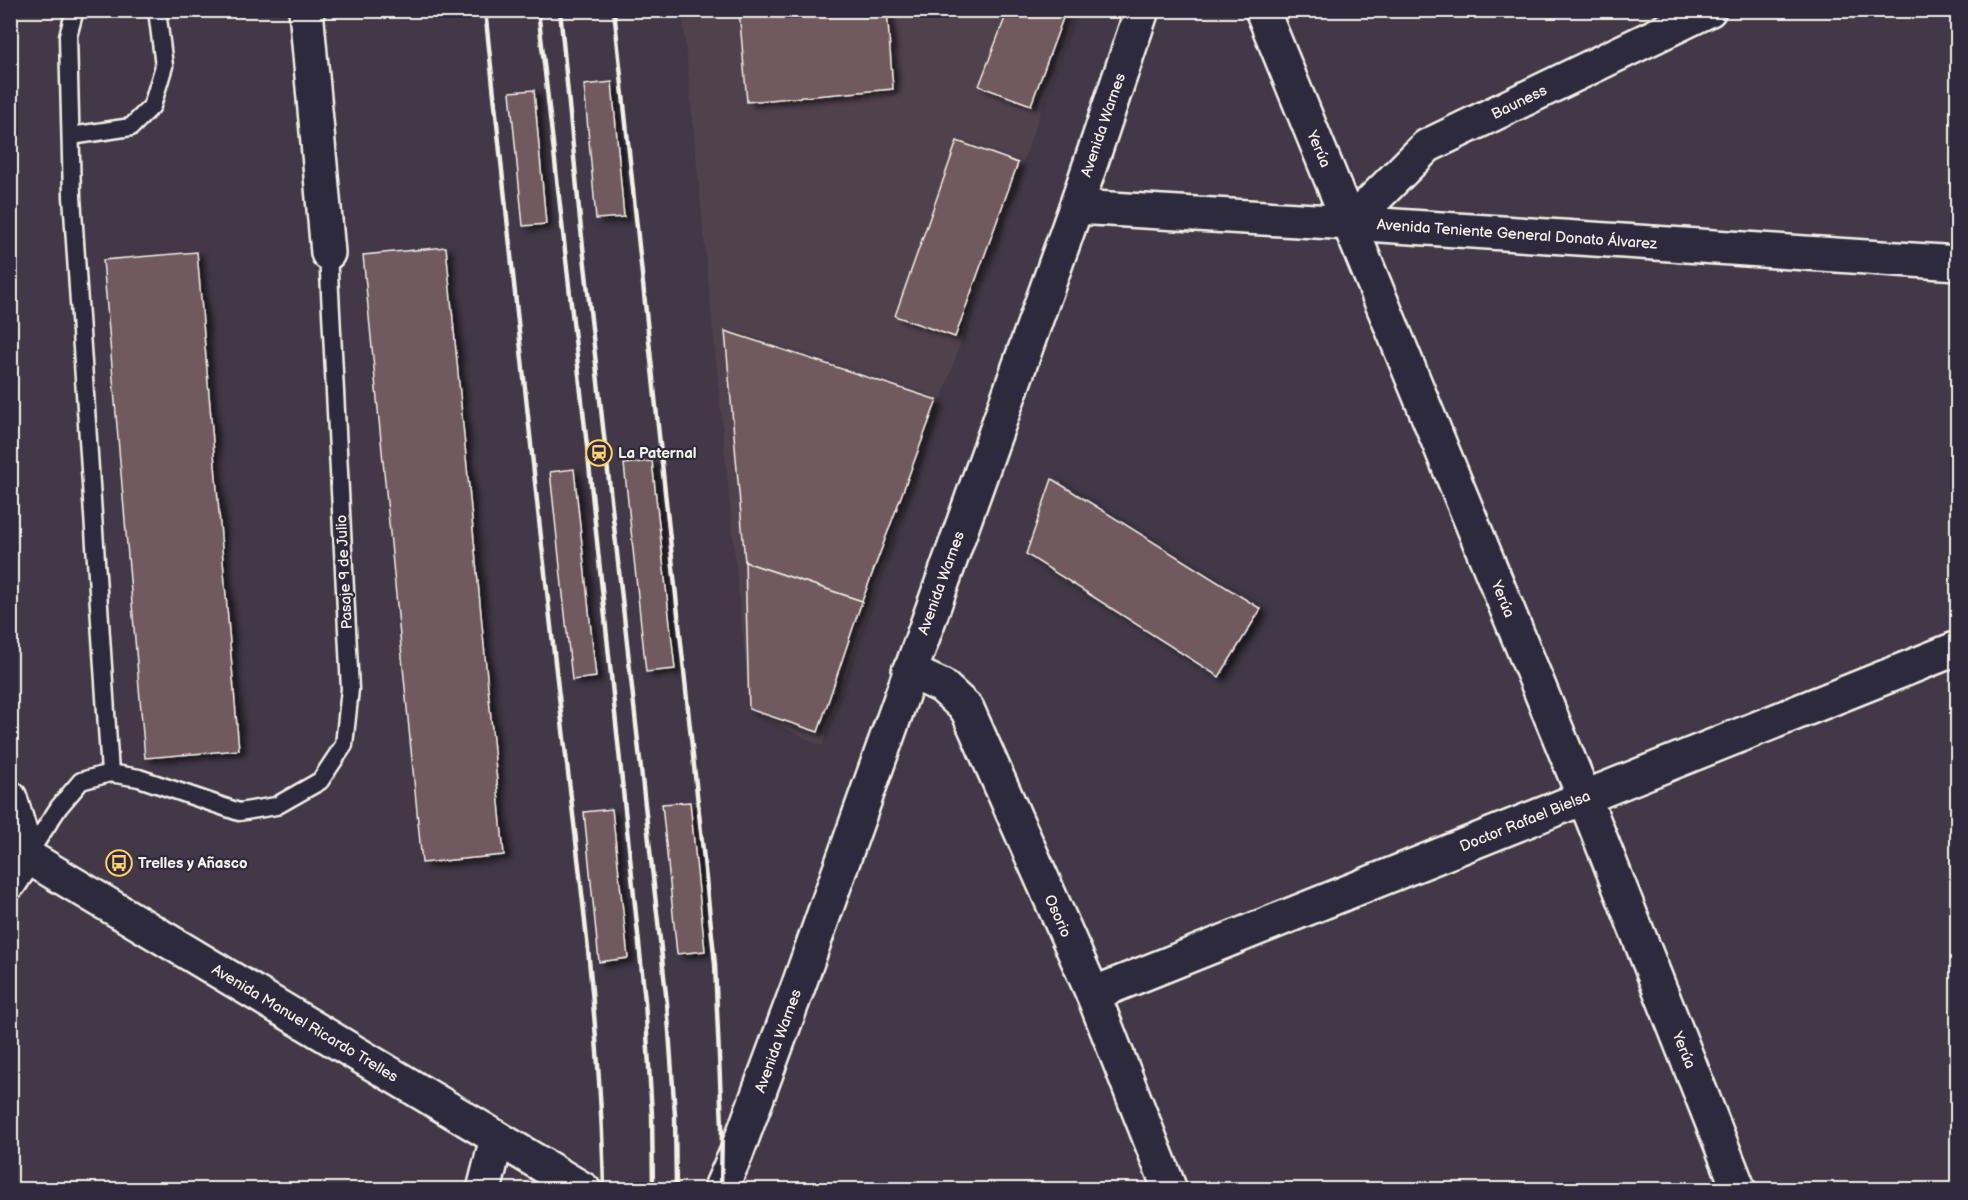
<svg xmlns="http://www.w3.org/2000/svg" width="1968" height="1200" font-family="'Balsamiq Sans',sans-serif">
	<defs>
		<filter id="shadow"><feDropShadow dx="6" dy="4" stdDeviation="3" flood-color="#0009"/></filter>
	</defs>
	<rect width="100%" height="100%" fill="#423847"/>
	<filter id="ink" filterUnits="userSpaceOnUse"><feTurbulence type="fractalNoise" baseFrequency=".0167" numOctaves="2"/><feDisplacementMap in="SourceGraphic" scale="12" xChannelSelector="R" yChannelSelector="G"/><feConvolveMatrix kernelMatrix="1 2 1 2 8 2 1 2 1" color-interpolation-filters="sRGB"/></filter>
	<g filter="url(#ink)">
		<!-- built -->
		<path fill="#50424e" d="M682,11H1075L822,746L750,711Z"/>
		<!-- building -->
		<g fill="#705a5e" stroke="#f4f1e8" stroke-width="1.5" filter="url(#shadow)">
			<path d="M739,10H887L893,89L747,102Z"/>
			<path d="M1008,10H1066L1031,105L979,86Z"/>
			<path d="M612,82L624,217L596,219L584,85Z"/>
			<path d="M534,90L546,224L523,226L510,92Z"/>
			<path d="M957,141L1018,163L955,337L895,316Z"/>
			<path d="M446,247L504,855L422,863L363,255Z"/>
			<path d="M197,252L239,750L145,758L103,260Z"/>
			<path d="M725,331L937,400L862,601L745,562Z"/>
			<path d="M652,461L675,669L646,672L624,464Z"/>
			<path d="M574,469L596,677L572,680L550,472Z"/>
			<path d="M1052,479L1261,609L1219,677L1026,554Z"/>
			<path d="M745,562L862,601L818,732L749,709Z"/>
			<path d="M690,802L705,951L677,954L662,804Z"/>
			<path d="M612,809L628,958L599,962L584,812Z"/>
		</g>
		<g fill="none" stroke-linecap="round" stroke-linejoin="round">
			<!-- service casing -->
			<g stroke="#f4f1e8" stroke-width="21">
				<g id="service">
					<path d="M75,10L68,36L72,196L110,773"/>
					<path d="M71,136L131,127L152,106L164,66L157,10"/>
					<path d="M27,856L59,807L81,781L110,773L139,778L239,812L276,806L320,781L344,745L350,689L328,253"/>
				</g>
			</g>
			<!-- minor casing -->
			<g stroke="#f4f1e8" stroke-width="38">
				<g id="minor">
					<path d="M306,10L328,253"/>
					<path d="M1262,10L1584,797L1739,1190"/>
					<path d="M1350,223L1427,146L1709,10"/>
					<path d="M10,798L27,856L10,882"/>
					<path d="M1093,994L1958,648"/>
					<path d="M484,1190L497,1138"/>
				</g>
			</g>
			<!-- tertiary casing -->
			<g stroke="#f4f1e8" stroke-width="38">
				<g id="tertiary">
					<path d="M1076,207L1350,223L1958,263"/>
					<path d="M909,671L942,686L967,709L1093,994L1170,1190"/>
				</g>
			</g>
			<!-- secondary casing -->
			<g stroke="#f4f1e8" stroke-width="38">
				<g id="secondary">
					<path d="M10,846L584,1190"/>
					<path d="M720,1190L736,1154L798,987L1076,207L1142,10"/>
				</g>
			</g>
			<!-- service -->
			<use href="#service" stroke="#2f2a3d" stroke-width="16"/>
			<!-- minor -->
			<use href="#minor" stroke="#2f2a3d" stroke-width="33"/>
			<!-- tertiary -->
			<use href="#tertiary" stroke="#2f2a3d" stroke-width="33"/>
			<!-- secondary -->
			<use href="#secondary" stroke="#2f2a3d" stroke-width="33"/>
			<!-- rail -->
			<g stroke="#f4f1e8" stroke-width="4.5">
				<path d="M485,10C508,228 530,445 555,662C575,837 600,1013 604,1190"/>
				<path d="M538,10L588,455L645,1001L652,1115L653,1190"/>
				<path d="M560,10L580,220L667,1003L675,1115L676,1190"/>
				<path d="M614,10L715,964L722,1126L721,1190"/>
			</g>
		</g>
	</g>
	<!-- icons -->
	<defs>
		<g id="station-ring" transform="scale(1.35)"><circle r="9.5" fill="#2f2a3d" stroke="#ffd166" stroke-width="1.5"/><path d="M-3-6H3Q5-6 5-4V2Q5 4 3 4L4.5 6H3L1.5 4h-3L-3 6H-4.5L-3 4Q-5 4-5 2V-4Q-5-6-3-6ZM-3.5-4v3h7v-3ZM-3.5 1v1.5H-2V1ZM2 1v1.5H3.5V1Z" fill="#ffd166"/></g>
		<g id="bus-ring" transform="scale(1.35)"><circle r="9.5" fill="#2f2a3d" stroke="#ffd166" stroke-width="1.5"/><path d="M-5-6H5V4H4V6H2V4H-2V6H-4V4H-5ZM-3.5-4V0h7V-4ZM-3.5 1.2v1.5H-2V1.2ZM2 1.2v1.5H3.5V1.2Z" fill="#ffd166"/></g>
	</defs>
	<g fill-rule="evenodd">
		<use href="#station-ring" x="599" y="453"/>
		<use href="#bus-ring" x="119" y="863"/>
	</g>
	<g text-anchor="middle" stroke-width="4.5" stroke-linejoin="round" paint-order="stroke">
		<!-- street labels -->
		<g font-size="15" fill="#f4f1e8" stroke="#2f2a3d">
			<text transform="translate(1519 102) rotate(-26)" y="5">Bauness</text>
			<text transform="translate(1103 125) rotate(-71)" y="5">Avenida Warnes</text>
			<text transform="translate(1319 149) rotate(67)" y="5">Yerúa</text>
			<text transform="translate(1517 234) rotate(4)" y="5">Avenida Teniente General Donato Álvarez</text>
			<text transform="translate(344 572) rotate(-93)" y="5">Pasaje 9 de Julio</text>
			<text transform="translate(941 583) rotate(-70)" y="5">Avenida Warnes</text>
			<text transform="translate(1503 599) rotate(68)" y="5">Yerúa</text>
			<text transform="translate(1525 821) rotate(-22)" y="5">Doctor Rafael Bielsa</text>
			<text transform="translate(1058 916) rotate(66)" y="5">Osorio</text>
			<text transform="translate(305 1023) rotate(31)" y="5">Avenida Manuel Ricardo Trelles</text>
			<text transform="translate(778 1041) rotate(-70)" y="5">Avenida Warnes</text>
			<text transform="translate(1684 1050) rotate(68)" y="5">Yerúa</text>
		</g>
		<!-- poi labels -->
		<g font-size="15" font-weight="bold" fill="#f4f1e8" stroke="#2f2a3d" text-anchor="start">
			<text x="618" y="458">La Paternal</text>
			<text x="138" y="868">Trelles y Añasco</text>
		</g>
	</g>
	<!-- margin -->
	<rect width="1968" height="1200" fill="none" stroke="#2f2a3d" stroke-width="36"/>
	<rect x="18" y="18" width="1932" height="1164" fill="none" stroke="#f4f1e8" stroke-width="2" filter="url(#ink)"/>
</svg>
